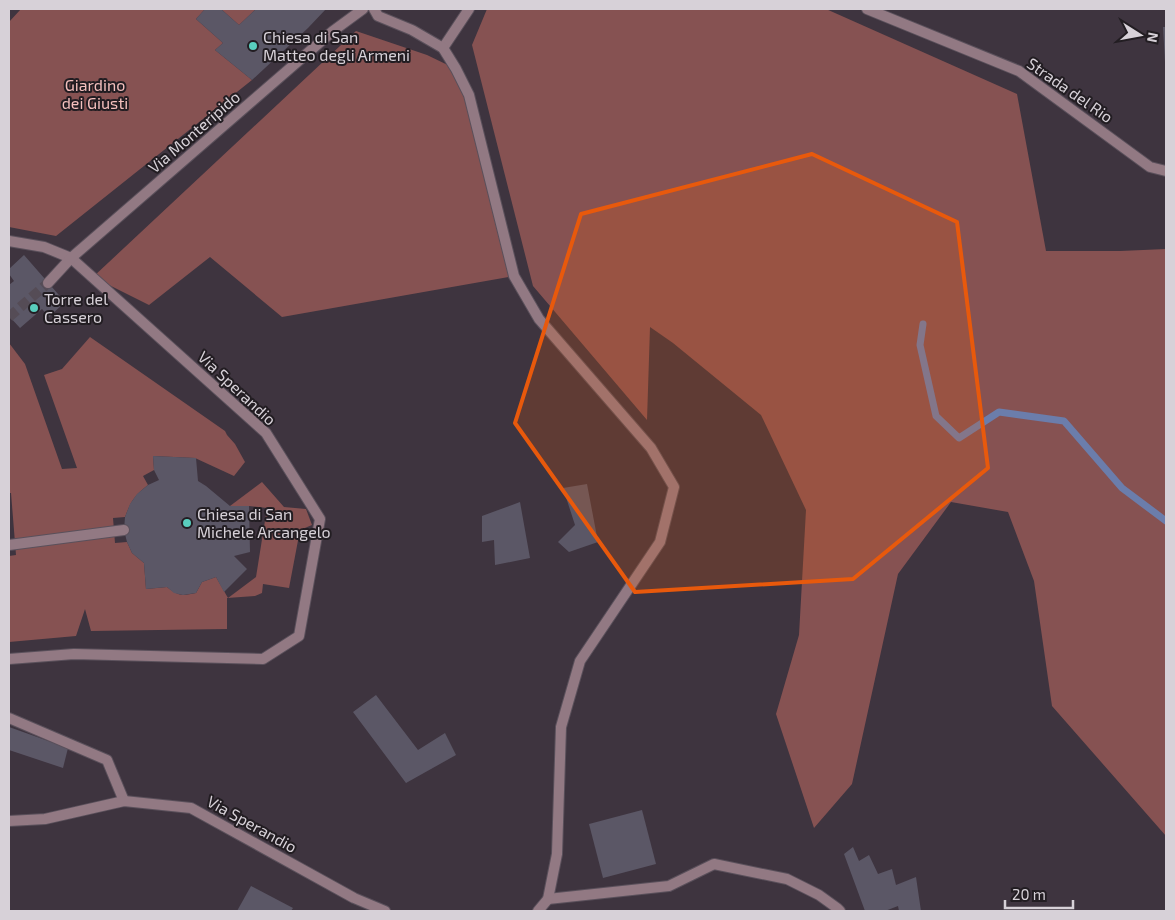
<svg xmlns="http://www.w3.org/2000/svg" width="1175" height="920" font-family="'Exo 2',sans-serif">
	<rect width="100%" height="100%" fill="#3e343f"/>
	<!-- green -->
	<g fill="#865252">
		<path d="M21,9H205L196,19L223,43L215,50L252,80L56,236L9,227V22Z"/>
		<path d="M221,9H256L239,25Z"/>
		<path d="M487,9H826L1017,94L1046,251H1120L1166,249V836L1052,706L1034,581L1008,512L951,502L898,574L852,784L814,828L776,714L799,635L806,510L761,415L673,343L650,327L647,420L533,286L472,45Z"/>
		<path d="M356,31L427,55L456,69L469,95L514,276L282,317L210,257L149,305L93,277Z"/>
		<path d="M90,337L225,431L227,435L235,444L245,462L234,476L195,458L153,456L154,470L143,476L148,485C134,496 131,501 125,517L113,518L115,543L127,542L132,553L144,563L146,589L167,587C178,596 182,596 196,593L202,582L216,577L228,598L256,577L267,508L249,506H230L262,482L284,507L306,509L312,525L300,530L289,588L263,584L262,593L255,596L227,598V629L91,631L85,609L76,636L9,642V556L16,555L11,493H9V343L25,364L62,469L77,468L44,375L62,369Z"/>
	</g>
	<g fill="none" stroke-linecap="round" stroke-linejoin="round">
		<!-- stream -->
		<path stroke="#6b7dab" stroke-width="7" d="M923,324L920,345L936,416L959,438L999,412L1064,421L1122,488L1166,521"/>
	</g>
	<!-- building -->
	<g fill="#5b5766">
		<path d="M205,9H221L239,25L256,9H326L308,28L252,80L215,50L223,43L196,19Z"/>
		<path d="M1163,27H1166V62H1165Z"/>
		<path d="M24,255L65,302L49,317L42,309L20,328L9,316V285L14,281L9,274V269Z"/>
		<path d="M153,456L196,458L198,481L206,486L230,506H249L250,552L234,556L247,569L224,592L216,577L202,582L196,593L183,595L174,593L167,587L146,589L144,563L132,553L127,542L124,530L125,517L130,504L137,494L148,485L159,480L154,470Z"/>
		<path d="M587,484L598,542L569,552L558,542L575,525L563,488Z"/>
		<path d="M520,502L530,558L495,565L494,540L482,542V516Z"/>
		<path d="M376,695L418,750L445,733L456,755L406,783L353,712Z"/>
		<path d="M9,727L68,748L63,768L9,750Z"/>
		<path d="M642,810L656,864L603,878L589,824Z"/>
		<path d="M853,847L859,861L869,855L878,874L892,869L896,885L916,877L921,911H899L898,906L885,911H865L844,854Z"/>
		<path d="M251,886L293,908L291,911H237Z"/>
	</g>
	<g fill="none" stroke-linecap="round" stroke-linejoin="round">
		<!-- minor-tunnel -->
		<path stroke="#554c56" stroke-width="10" stroke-dasharray="10 5" stroke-linecap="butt" d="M9,317L48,283"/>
		<!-- pedestrian casing -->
		<g stroke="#5a505b" stroke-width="12">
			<path id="pedestrian" d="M9,545L124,530"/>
		</g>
		<!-- minor casing -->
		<g stroke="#5a505b" stroke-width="12">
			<g id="minor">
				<path d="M867,9L1019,71L1150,167L1166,171"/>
				<path d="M443,48L469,9"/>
				<path d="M9,241L44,247L71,258L266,433L320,519L299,636L263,659L74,654L9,659"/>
				<path d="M48,283L71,258L333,31L363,9"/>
				<path d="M9,718L107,760L124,801"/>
				<path d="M548,899L669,886L714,864L787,879L819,895L837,908L840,911"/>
			</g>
		</g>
		<!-- tertiary casing -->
		<g stroke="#5a505b" stroke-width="12">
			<g id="tertiary">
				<path d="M374,9L378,16L412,30L443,48L456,69L469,95L514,276L539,319L651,448L674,487L660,542L580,661L561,727L557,854L548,899L538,911"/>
				<path d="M9,821L45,819L124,801L191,808L354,898L385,911"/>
			</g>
		</g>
		<!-- pedestrian -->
		<use href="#pedestrian" stroke="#927983" stroke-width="10"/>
		<!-- minor -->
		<use href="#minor" stroke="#927983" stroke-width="10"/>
		<!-- tertiary -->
		<use href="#tertiary" stroke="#927983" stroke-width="10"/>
	</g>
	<!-- marked area -->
	<path fill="#e8590c" fill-opacity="0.2" stroke="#e8590c" stroke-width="4" stroke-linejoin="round" d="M812,154L957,222L988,468L853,579L635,592L515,423L581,214Z"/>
	<!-- markers -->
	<g fill="#59cebe" stroke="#221d22" stroke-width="2">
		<circle cx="253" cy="46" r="5"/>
		<circle cx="34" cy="308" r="5"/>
		<circle cx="187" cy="523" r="5"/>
	</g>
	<g text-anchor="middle" stroke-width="4" stroke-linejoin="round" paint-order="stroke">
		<!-- poi labels -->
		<g font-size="16" fill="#d7d1d8" stroke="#221d22" text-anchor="start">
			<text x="263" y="43">Chiesa di San<tspan x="263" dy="18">Matteo degli Armeni</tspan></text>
			<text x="44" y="305">Torre del<tspan x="44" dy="18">Cassero</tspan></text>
			<text x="197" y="520">Chiesa di San<tspan x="197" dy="18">Michele Arcangelo</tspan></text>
		</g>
		<!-- park labels -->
		<g font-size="16" fill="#f5c0be" stroke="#221d22">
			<text x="95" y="91">Giardino<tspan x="95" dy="18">dei Giusti</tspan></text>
		</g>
		<!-- street labels -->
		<g font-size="16" fill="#d7d1d8" stroke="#221d22">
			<text transform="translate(1070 90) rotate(35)" y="6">Strada del Rio</text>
			<text transform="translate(194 132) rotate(-41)" y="6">Via Monteripido</text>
			<text transform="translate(237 388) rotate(43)" y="6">Via Sperandio</text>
			<text transform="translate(252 824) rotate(29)" y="6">Via Sperandio</text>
		</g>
	</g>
	<!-- border -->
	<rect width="1175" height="920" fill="none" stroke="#d7d1d8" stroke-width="20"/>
	<!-- north arrow -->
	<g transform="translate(1140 35) rotate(101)" stroke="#221d22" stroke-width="4" paint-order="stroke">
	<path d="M0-4L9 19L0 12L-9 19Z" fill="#d7d1d8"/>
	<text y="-8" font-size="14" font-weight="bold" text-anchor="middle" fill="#d7d1d8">N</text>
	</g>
	<!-- scale -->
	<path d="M1005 900v8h68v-8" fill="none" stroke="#d7d1d8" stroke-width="2.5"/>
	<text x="1012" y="900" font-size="15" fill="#d7d1d8" stroke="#221d22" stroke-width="4" paint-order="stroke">20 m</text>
</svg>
